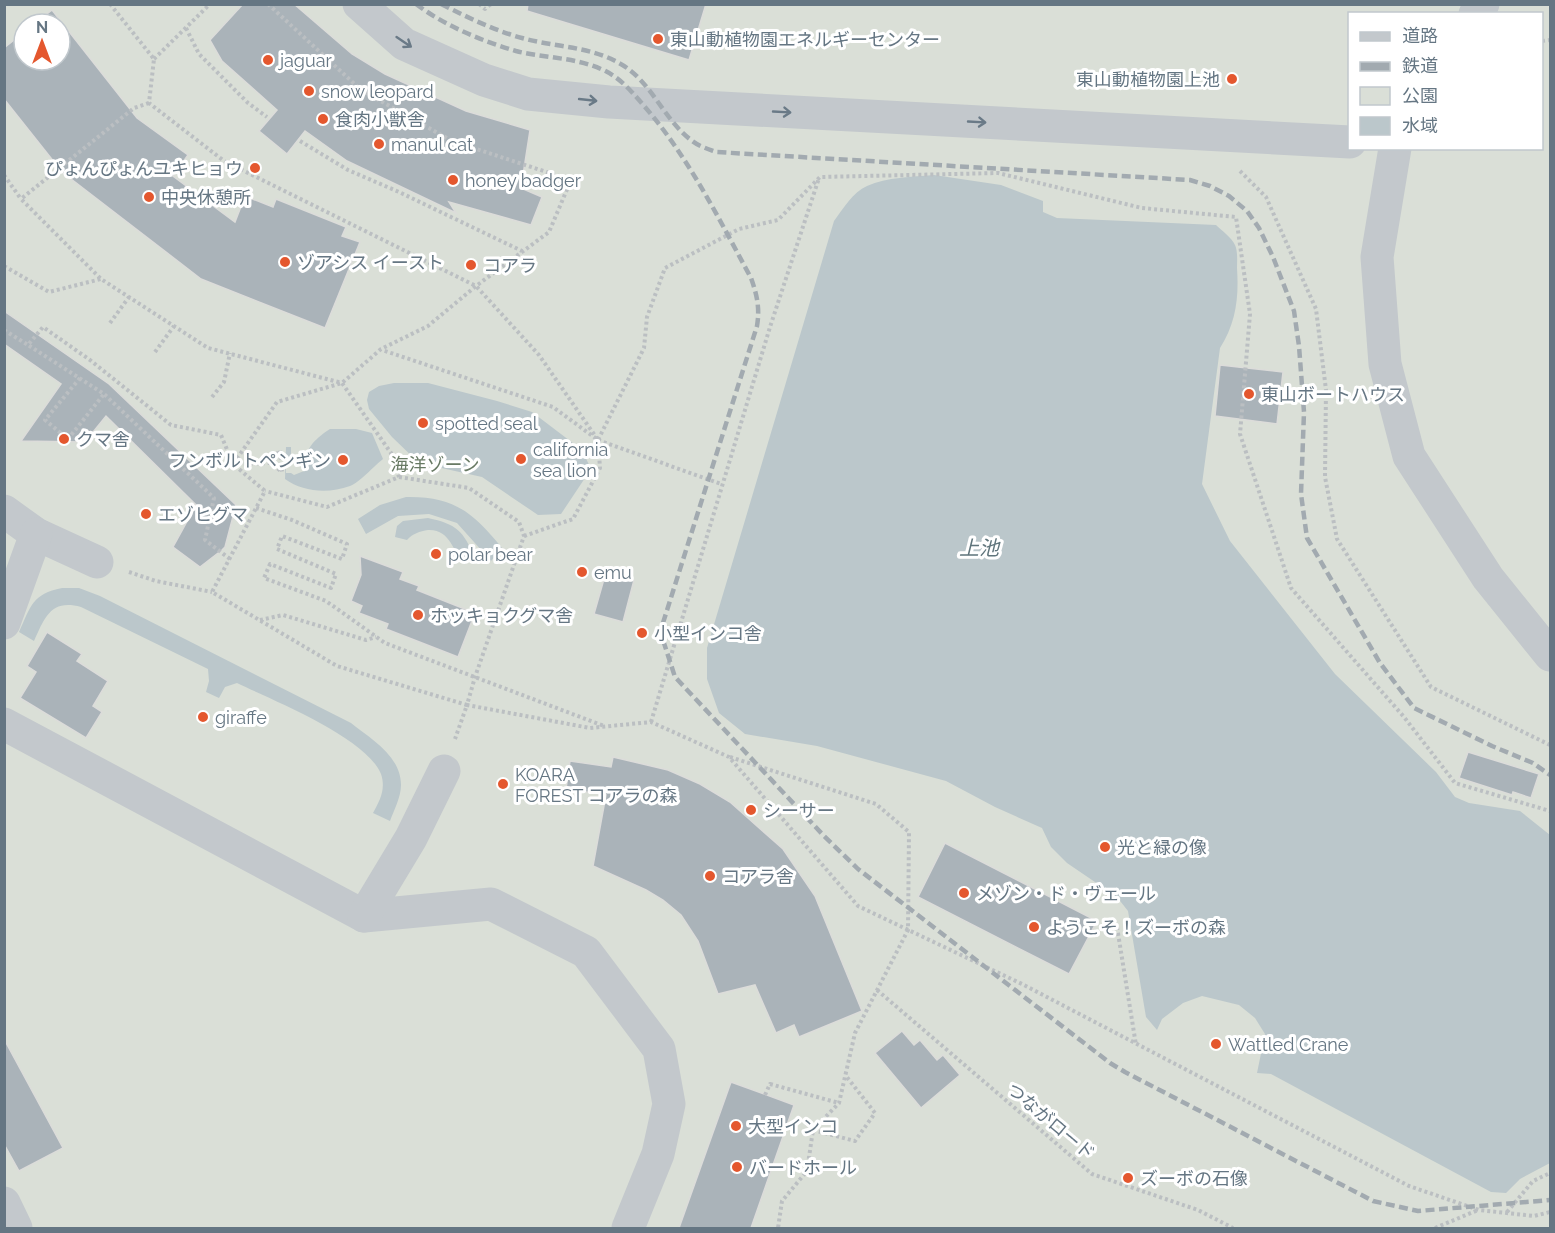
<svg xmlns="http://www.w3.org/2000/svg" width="1555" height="1233" viewBox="0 0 1555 1233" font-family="Raleway,'Noto Sans JP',sans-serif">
<rect width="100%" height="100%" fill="#fafaf8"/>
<path fill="#dadfd7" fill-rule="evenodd" d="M5,5H1550V1228H5ZM1350,14H1542V148H1350ZM24,24H60V60H24Z"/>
<g fill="#bbc7cb">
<path d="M934,175L1001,185L1043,201V212L1057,218L1216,225C1222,231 1231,237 1235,245C1238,252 1237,261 1237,268C1239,298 1236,323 1220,348L1202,484L1230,541L1335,674L1436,772L1455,797L1469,803L1520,811L1550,835V1163L1520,1179L1506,1193L1491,1192L1271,1074L1257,1073L1265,1034L1255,1018L1239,1005L1202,996L1183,1003L1162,1019L1157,1030L1146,1017L1128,911L1117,897L1067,863L1051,847L1042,828L995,807L946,781L817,746L745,734L719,713L707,679V648L834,221C843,209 853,192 867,186C887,177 912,177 934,175Z"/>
<path d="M394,383H428L497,401L532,412L582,450L591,469L561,514L538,515L482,477L419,463L392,437L369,409L367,400L369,392L379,386Z"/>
<path d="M330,429H356L372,433L383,459C374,466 359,483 350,486C328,494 303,492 285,479L286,447H291V461L286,462V473H291L294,475L304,471C304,450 313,440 330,429Z"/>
<path d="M406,497C453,496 473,512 502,548L491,561L457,523L429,514L398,516L366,534L358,519L380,505Z"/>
<path d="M428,518C456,524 464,531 474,557L465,564C452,552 451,529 428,530C420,531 412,534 407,540L395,537L397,526L403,521Z"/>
<path d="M62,588H79L100,596L351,723C371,739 401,756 401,785C401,797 394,810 390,821L373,813C380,800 386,789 381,774C366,737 272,700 237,683L225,687L219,698L206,692L209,681L208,669L81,607C51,599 45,617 34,641L19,632C31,606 32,594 62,588Z"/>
</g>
<g fill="#aab3b9" stroke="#dcdcda" stroke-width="1.5">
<path d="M243,4H294L352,54L385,74L466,111L530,130L521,188L542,197L531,225L449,202L456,213L347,161L305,131L287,154L259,131L277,110L222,61L210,40Z"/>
<path d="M528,4H706L689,60L527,11Z"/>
<path d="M52,10L137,118L188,155L173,176L235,222L245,196L273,207L276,199L346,227L342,236L360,242L325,328L201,279L62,172L4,99V48L24,32V60H60V24H34Z"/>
<path d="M4,311L109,384L236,505L225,547L222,550L200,567L173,547L196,505L106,416L85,442L21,441L61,384L4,344Z"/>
<path d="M1220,365L1283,372L1277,424L1215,416Z"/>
<path d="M360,556L403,572L400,579L419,586L417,590L475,613L458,657L386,629L388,624L359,613L362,606L351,601L361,575Z"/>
<path d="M606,572L634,580L623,622L594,614Z"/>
<path d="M47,632L82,654L77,661L108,681L93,706L102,712L86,738L20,698L36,672L27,666Z"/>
<path d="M1468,752L1539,774L1531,798L1513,792L1512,795L1459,778Z"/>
<path d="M613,757L668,770L700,784L730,802L783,849L815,896L862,1011L799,1037L794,1025L776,1033L755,985L718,994L698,941L681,915L663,900L646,890L593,866L606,795L566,789L570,761L611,767Z"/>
<path d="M945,843L1097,921L1069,974L918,897Z"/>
<path d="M902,1031L914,1045L920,1040L937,1060L943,1055L960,1075L921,1108L875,1053Z"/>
<path d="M4,1039L63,1148L19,1171L4,1144Z"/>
<path d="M731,1082L794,1105L751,1228H679Z"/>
</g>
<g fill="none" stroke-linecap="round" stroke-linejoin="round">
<g stroke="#bbbfc2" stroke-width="4" stroke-dasharray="3 3" stroke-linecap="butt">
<path d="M110,4L154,59L149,103L224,161L476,286L539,355L598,440L553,407L382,350"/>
<path d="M268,4L361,90L452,141L571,180L549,232L476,286L428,326L381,349L342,383L277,402L233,464L265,491L212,592L337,666L467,705L455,739"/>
<path d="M479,4L485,9L491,4"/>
<path d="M186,28L199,54L248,103L267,117"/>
<path d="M1542,41L1550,40"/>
<path d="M154,59L210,4"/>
<path d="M149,103L134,108L21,199L101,279L208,348L342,383L391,453L399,477L327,507L265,491"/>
<path d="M300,141L348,170L399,192L522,251"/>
<path d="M1240,171L1266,197L1316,309L1326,390L1325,477L1337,539L1431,687L1550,745"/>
<path d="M4,175L21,199"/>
<path d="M4,266L49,292L101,279"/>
<path d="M110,323L129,297"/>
<path d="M4,330L28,345"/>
<path d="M155,352L174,326"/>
<path d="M80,378L45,420L68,439L104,394"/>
<path d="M212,397L224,382L230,353"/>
<path d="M598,440L721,484"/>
<path d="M399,477L469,488L519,522L524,536L475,677L467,705L590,728L651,722L729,757L858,906L1022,984L1409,1186L1479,1210L1534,1216L1550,1212"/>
<path d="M256,508L292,520L347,544L342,559L282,536L277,549L336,574L331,588L270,564L264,578L326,601L385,643L604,726"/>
<path d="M524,536L573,519L600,468L598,440L644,348L647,317L665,268L739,229L778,220L820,177L998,173L1142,208L1236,217L1250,314L1240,434L1291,588L1404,717L1455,783L1550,811"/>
<path d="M230,559L205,540L214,498L104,394L28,345L43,327L90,360L171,425L221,435L233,464L271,463L282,472L280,450L271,463"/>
<path d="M129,572L156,581L212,592"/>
<path d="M260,620L283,615L366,640L376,637"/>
<path d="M651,722L770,327L819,178"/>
<path d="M730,757L876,804L909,832L908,930L855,1033L839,1103L813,1130L807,1171L782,1201L778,1228"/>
<path d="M1117,927L1136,1045"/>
<path d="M877,990L1092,1174L1198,1210L1233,1228"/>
<path d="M765,1095L770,1084L839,1103"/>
<path d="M813,1130L855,1141L875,1113L846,1076"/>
<path d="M1507,1212L1533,1181L1550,1173"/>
<path d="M1435,1228L1478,1210"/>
</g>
<g stroke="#c3c8cc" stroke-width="33">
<path d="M359,4L404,44L484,80L528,94L609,102L1350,142"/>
<path d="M1475,14L1483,4"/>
<path d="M1395,148L1377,257L1385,364L1409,456L1488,578L1550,655"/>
<path d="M4,511L36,534L97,562"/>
<path d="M4,623L36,534"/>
<path d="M4,724L364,916L491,904L586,952L659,1049L669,1104L658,1154L628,1228"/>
<path d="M364,916L411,838L444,771"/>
<path d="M4,1203L16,1228"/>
</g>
<g stroke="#a2aab0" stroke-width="4.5" stroke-dasharray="9 4.5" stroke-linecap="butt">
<path d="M416,4C445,26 482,41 516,51C543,58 574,57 601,69C620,77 632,92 645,107C689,158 719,219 751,278C757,295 760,308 757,326L662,626L663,640L675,677L824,836L858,869L1110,1063L1125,1072L1373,1201L1418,1211L1550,1200"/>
<path d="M441,4C467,17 493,30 522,38C554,47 589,46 619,63C651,80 663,119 691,140C698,146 708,149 716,152L1190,180L1210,186L1229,196L1247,211L1259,228L1273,257L1294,311L1299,346L1304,412L1301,494L1307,538L1380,663L1414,708L1492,746L1533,763L1550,775"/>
</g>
</g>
<defs><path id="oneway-shaft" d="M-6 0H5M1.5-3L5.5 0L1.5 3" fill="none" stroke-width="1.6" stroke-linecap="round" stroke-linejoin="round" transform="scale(1.5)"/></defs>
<g stroke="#6a7a87">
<use href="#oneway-shaft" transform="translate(404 42) rotate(34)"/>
<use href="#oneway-shaft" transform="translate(588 100) rotate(6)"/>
<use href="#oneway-shaft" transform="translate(782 112) rotate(3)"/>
<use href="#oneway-shaft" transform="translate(977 122) rotate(3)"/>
</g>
<g fill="#e4572e" stroke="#fff" stroke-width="2">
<circle cx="658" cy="39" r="6"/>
<circle cx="268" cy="60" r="6"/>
<circle cx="1232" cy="79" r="6"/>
<circle cx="309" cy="91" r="6"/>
<circle cx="323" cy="119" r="6"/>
<circle cx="379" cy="144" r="6"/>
<circle cx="255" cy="168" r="6"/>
<circle cx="453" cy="180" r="6"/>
<circle cx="149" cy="197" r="6"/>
<circle cx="285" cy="262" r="6"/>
<circle cx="471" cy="265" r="6"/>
<circle cx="1249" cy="394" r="6"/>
<circle cx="423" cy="423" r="6"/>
<circle cx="64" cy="439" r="6"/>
<circle cx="521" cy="459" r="6"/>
<circle cx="343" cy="460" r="6"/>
<circle cx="146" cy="514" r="6"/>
<circle cx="436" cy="554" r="6"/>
<circle cx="582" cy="572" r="6"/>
<circle cx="418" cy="615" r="6"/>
<circle cx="642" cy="633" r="6"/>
<circle cx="203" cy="717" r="6"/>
<circle cx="503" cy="784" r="6"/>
<circle cx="751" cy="810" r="6"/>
<circle cx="1105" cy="847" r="6"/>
<circle cx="710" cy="876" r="6"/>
<circle cx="964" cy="893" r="6"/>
<circle cx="1034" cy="927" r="6"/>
<circle cx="1216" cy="1044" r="6"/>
<circle cx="736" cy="1126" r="6"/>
<circle cx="737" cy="1167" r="6"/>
<circle cx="1128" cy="1178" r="6"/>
</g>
<g text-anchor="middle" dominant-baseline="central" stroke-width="6" stroke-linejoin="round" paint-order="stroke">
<g font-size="18" fill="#657683" stroke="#fff" text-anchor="start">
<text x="670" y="39">東山動植物園エネルギーセンター</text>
<text x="280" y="60">jaguar</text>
<text x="1220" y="79" text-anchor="end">東山動植物園上池</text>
<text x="321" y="91">snow leopard</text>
<text x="335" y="119">食肉小獣舎</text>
<text x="391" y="144">manul cat</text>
<text x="243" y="168" text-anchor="end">ぴょんぴょんユキヒョウ</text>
<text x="465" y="180">honey badger</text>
<text x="161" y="197">中央休憩所</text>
<text x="297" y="262">ゾアシス イースト</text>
<text x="483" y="265">コアラ</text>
<text x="1261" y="394">東山ボートハウス</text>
<text x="435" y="423">spotted seal</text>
<text x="76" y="439">クマ舎</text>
<text x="533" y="449">california<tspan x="533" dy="21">sea lion</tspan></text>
<text x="331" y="460" text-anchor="end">フンボルトペンギン</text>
<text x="158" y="514">エゾヒグマ</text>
<text x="448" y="554">polar bear</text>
<text x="594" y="572">emu</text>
<text x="430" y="615">ホッキョクグマ舎</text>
<text x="654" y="633">小型インコ舎</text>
<text x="215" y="717">giraffe</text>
<text x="515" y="774">KOARA<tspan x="515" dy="21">FOREST コアラの森</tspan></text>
<text x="763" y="810">シーサー</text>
<text x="1117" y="847">光と緑の像</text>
<text x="722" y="876">コアラ舎</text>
<text x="976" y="893">メゾン・ド・ヴェール</text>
<text x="1046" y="927">ようこそ！ズーボの森</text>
<text x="1228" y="1044">Wattled Crane</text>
<text x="748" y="1126">大型インコ</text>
<text x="749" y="1167">バードホール</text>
<text x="1140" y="1178">ズーボの石像</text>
</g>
<g font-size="18" fill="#687a64" stroke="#fff">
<text x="435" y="464">海洋ゾーン</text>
</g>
<g font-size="18" fill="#657683" stroke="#fff">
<text transform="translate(1051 1121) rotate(40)">つながロード</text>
</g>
<g font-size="20" font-style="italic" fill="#60757c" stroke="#fff">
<text x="979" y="548">上池</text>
</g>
</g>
<rect width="1555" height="1233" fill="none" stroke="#657683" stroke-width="12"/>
<rect x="1348" y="12" width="195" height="138" fill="#ffffff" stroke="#c1c8cd" stroke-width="1.5"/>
<rect x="1360" y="32" width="30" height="9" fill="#c3c8cc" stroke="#c1c8cd" stroke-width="1.5"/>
<text x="1402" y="42" font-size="18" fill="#657683">道路</text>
<rect x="1360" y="62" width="30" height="9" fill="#a2aab0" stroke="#c1c8cd" stroke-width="1.5"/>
<text x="1402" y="72" font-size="18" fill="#657683">鉄道</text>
<rect x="1360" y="87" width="30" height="18" fill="#dadfd7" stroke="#c1c8cd" stroke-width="1.5"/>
<text x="1402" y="102" font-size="18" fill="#657683">公園</text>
<rect x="1360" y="117" width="30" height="18" fill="#bbc7cb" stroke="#c1c8cd" stroke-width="1.5"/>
<text x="1402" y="132" font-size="18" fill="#657683">水域</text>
<g transform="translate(42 42)"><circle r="28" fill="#ffffff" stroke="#c1c8cd" stroke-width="1.5"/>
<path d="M0-4.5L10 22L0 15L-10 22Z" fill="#e4572e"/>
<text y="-9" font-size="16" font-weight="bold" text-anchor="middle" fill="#657683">N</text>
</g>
</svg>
